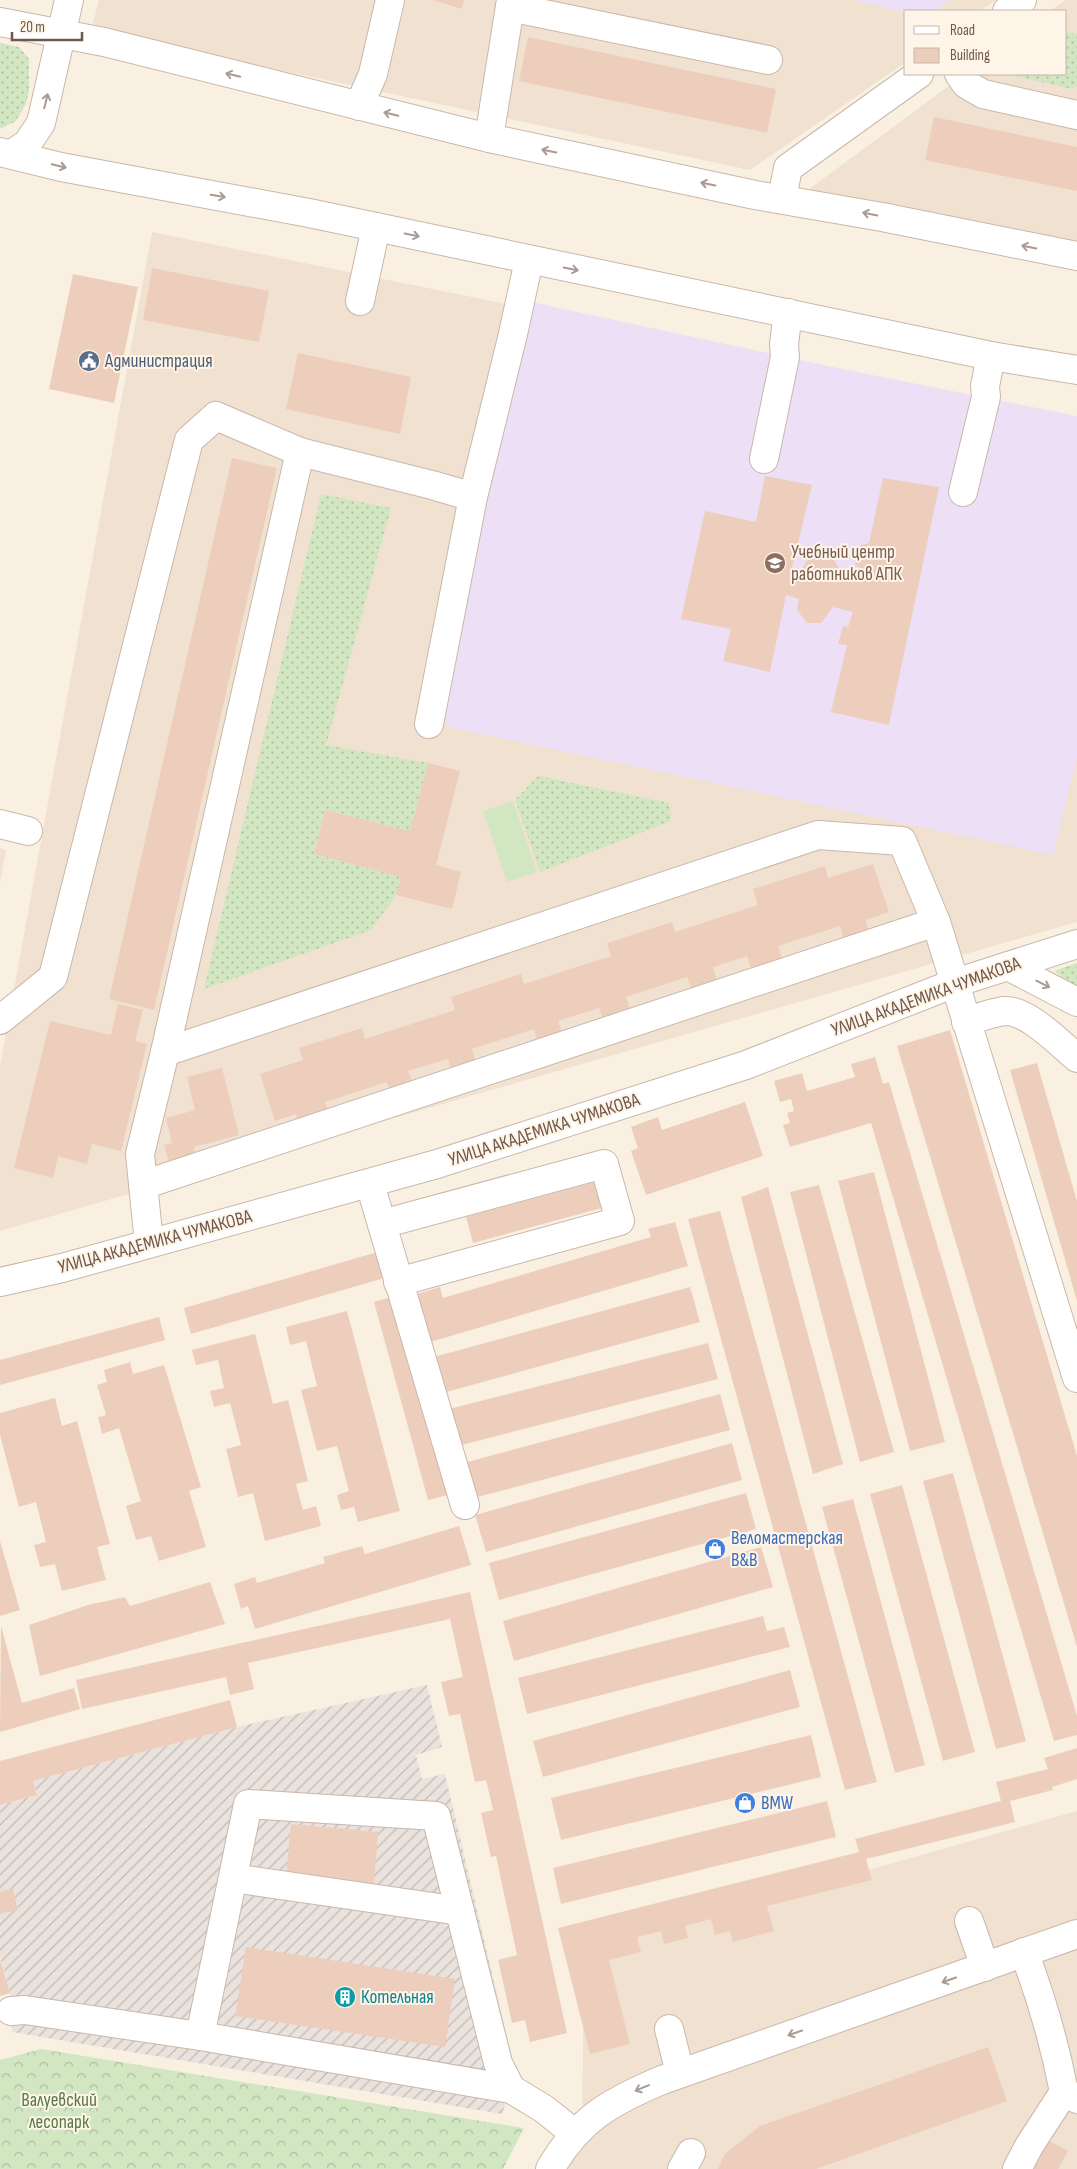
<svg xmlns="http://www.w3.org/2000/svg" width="1077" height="2169" viewBox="0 0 1077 2169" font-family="'Sofia Sans Condensed',sans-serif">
<defs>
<pattern id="industrial-furrows" width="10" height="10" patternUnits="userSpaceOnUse" patternTransform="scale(1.25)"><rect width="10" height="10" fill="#e9e2dd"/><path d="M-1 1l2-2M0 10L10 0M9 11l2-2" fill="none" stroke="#c1bab5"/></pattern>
<pattern id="grass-dots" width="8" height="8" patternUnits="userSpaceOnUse" patternTransform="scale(1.25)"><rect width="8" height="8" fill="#d2e6c2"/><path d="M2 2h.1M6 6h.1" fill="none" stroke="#afbda0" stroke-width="1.8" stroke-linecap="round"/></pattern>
<pattern id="forest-crowns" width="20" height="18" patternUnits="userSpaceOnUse" patternTransform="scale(1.25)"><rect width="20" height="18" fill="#d2e6c2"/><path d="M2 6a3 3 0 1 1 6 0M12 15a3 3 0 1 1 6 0" fill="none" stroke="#afbda0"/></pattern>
</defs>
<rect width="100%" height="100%" fill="#faf0e2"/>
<g fill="#f1e1d1">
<path d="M99,0H996L980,11H906V62L750,170L109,34L93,23Z"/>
<path d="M1065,0H1077V245L805,192L965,74H1066V11H1050Z"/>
<path d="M152,232L1077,420V922L0,1231V1066Z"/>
<path d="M0,848L6,850L0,882Z"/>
<path d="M1077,1811V2169H568L582,2138L584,1950Z"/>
</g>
<path fill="url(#industrial-furrows)" d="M427,1685L442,1747L416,1755L422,1779L445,1774L511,2054V2089L502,2114L12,2032L10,1993L0,1956V1914L18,1909L13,1889L0,1892V1805L37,1795L33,1781L237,1727Z"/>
<g fill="#eddff6">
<path d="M854,0H950L935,11L906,13Z"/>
<path d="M531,302L823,365L1077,416V757L1053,855L449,727L440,710Z"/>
</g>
<g fill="url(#grass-dots)">
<path d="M1066,32L1077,34V86L1072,89L1015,76L1014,74H1066Z"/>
<path d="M0,43L19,47L29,59V91L26,104L16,121L0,129Z"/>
<path d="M321,494L391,508L326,745L428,763L410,831L325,810L314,854L401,877L396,895L371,930L204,989Z"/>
<path d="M538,776L669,803L671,821L540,872L515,800Z"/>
<path d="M1077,963V987L1054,971Z"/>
</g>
<path fill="url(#forest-crowns)" d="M41,2049L524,2128L503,2169H0V2060Z"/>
<path fill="#d2e6c2" d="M513,801L537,872L507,882L483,811Z"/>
<g fill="#edcebc">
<path d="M433,0H464L462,9Z"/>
<path d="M528,37L776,89L767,133L519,81Z"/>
<path d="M934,117L1077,147V191L925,160Z"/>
<path d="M152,268L269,291L259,342L143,320Z"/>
<path d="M73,274L138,287L114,403L49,389Z"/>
<path d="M298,353L411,377L400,434L286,409Z"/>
<path d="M232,458L277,468L154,1010L109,999Z"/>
<path d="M765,476L812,485L792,568L802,569L809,558L823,553L833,558L840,570L839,578L859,582L863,569L855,566L861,545L869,543L883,478L939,487L889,725L831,712L847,645L838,644L843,626L848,627L853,612L833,607L821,623H807L797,610L799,599L786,595L770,672L723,661L731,629L681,619L705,511L756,522Z"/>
<path d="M428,763L460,771L436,865L461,872L452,909L396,895L401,877L314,854L325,810L410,831Z"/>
<path d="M873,864L889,912L866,920L868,929L843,937L840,926L778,946L782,958L751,968L747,956L713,967L717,980L691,988L687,977L626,997L630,1008L602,1017L599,1008L558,1021L562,1033L537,1041L534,1029L472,1049L476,1063L451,1071L448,1059L408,1071L413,1084L390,1092L387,1082L325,1102L329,1115L299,1125L296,1114L275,1121L260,1074L303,1060L299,1048L362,1028L365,1039L455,1010L451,997L521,974L524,984L611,956L607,943L672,922L675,932L758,905L753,889L825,866L828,878Z"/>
<path d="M118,1004L143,1010L135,1041L147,1044L121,1151L92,1144L87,1164L58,1156L53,1178L14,1168L50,1021L111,1035Z"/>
<path d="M950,1030L1077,1456V1647L897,1046Z"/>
<path d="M875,1057L883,1084L889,1082L1077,1716V1735L1054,1741L871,1123L790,1147L783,1125L790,1123L787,1113L794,1111L791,1099L780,1102L774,1081L802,1073L807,1091L855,1077L851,1064Z"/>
<path d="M1037,1063L1077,1201V1301L1010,1070Z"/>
<path d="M222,1068L239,1135L194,1147L197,1159L170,1166L164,1145L172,1143L166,1118L195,1110L187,1077Z"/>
<path d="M745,1102L763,1156L646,1195L631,1151L638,1148L631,1127L658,1117L662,1130Z"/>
<path d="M874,1172L945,1442L910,1451L838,1181Z"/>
<path d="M595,1182L602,1208L473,1243L466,1217Z"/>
<path d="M819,1185L894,1452L860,1462L790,1192Z"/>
<path d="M768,1187L843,1464L813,1474L741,1197Z"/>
<path d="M720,1211L877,1782L845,1790L688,1219Z"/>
<path d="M675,1222L688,1266L427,1343L413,1295L440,1287L443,1298L651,1237L648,1229Z"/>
<path d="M381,1251L388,1277L191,1334L184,1308Z"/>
<path d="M690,1287L700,1322L439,1394L430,1358Z"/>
<path d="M398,1295L452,1494L428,1500L374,1302Z"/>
<path d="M347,1311L400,1511L358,1522L354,1507L341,1510L337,1495L349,1491L337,1446L317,1451L301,1390L317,1386L306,1341L290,1345L286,1327Z"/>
<path d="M159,1317L165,1340L0,1385V1360Z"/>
<path d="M255,1334L273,1404L288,1400L308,1481L296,1484L303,1510L316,1506L321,1526L265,1541L253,1493L238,1497L226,1449L241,1445L230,1403L214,1407L210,1391L224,1388L218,1360L196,1365L192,1350Z"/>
<path d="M708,1343L718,1379L454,1447L445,1410Z"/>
<path d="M130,1362L133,1374L164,1365L201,1487L189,1491L206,1547L159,1561L151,1536L136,1540L126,1506L141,1501L119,1428L102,1434L98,1417L106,1415L97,1385L107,1382L104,1370Z"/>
<path d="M720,1394L730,1430L470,1499L460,1464Z"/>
<path d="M55,1398L62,1426L77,1421L110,1544L97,1547L106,1580L62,1591L55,1564L40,1567L34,1545L46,1542L36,1502L19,1507L0,1435V1413Z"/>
<path d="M732,1443L742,1480L486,1552L475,1515Z"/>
<path d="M953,1473L1026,1741L996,1749L923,1481Z"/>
<path d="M902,1485L975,1752L943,1761L870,1494Z"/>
<path d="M746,1493L756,1529L499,1600L489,1563Z"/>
<path d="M853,1499L925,1765L895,1773L822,1507Z"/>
<path d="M459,1526L471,1565L255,1629L248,1606L241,1609L234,1584L255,1577L257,1583L325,1563L323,1557L362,1546L365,1554Z"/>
<path d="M0,1541L20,1610L0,1616Z"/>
<path d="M761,1547L773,1587L514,1661L503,1621Z"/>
<path d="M210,1582L225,1624L40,1676L29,1625L88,1605L125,1597L130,1606Z"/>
<path d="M470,1592L567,2033L530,2042L525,2020L512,2023L498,1960L517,1955L496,1856L491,1857L481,1813L493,1810L486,1780L475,1782L460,1714L449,1716L441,1682L463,1677L450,1619L248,1663L254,1689L230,1695L226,1677L82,1709L76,1680Z"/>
<path d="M763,1616L767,1631L784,1627L790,1647L527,1714L518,1678Z"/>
<path d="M1,1626L22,1703L74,1688L80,1709L0,1732Z"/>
<path d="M790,1670L800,1707L543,1777L533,1741Z"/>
<path d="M230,1700L237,1727L33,1781L37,1795L0,1805V1761Z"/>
<path d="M811,1735L821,1777L561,1840L551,1798Z"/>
<path d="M1077,1748V1779L1052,1787L1053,1790L1010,1801L1015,1822L866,1859L872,1880L767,1906L774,1931L733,1942L730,1931L715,1935L711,1919L685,1926L688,1938L664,1944L661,1931L637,1937L641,1952L609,1960L630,2044L590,2054L558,1928L859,1852L855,1839L1001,1801L996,1782L1048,1769L1044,1758Z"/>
<path d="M827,1801L836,1837L561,1904L553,1868Z"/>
<path d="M291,1824L378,1832L374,1885L286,1877Z"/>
<path d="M13,1888L18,1910L0,1914V1892Z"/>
<path d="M246,1947L455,1979L445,2047L235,2016Z"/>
<path d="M0,1959L10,1993L0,1996Z"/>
<path d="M988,2047L1007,2101L816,2169H718L725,2154L760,2126Z"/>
<path d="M1046,2139L1068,2151L1058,2169H1029Z"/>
</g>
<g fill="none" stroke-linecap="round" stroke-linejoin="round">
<g stroke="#cab7aa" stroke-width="30">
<g id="minor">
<path d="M510,7L768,60"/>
<path d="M1007,11L1022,0"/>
<path d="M0,22L104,42L489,138L755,195L882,217L1077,256"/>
<path d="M959,74L966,84L983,94L1077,115"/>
<path d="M359,106L373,74L390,0"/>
<path d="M489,138L511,0"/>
<path d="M0,152L61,167L309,213L991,356L1077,370"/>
<path d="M12,154L27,144L41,123L69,0"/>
<path d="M782,198L788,168L919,74"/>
<path d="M360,301L376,227"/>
<path d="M764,459L785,357L784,344L788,313"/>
<path d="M963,492L986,397L985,386L991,356"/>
<path d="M429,724L473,497"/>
<path d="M0,824L28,831"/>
<path d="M1008,966L1077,1002"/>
<path d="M0,1020L53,977L189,440L216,416L300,452L432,485L473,497L513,334L529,260"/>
<path d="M966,1022C978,1018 993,1012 1005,1011C1028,1010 1060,1044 1077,1058"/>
<path d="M165,1052L818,835L902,841L936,922L1077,1378"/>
<path d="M370,1184L465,1505"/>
<path d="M143,1185L936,922"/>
<path d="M382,1224L604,1164L620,1221L398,1282"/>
<path d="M149,1243L140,1154L165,1052L300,452"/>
<path d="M0,1282L62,1268L437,1164L746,1065L955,983L1077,944"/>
<path d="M233,1878L460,1911"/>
<path d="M969,1921L985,1967"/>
<path d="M1024,1952C1041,1997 1055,2045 1064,2092L1077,2099"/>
<path d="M11,2011L25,2010L200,2036L511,2089L544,2109L574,2133"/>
<path d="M669,2029L680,2073"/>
<path d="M200,2036L248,1804L436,1816L498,2063L511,2089"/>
<path d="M550,2169C579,2119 610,2102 662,2080L1077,1934"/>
<path d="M682,2169L691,2153"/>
<path d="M1017,2169L1029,2146L1064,2092"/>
</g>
</g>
<use href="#minor" stroke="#fff" stroke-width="28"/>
</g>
<defs><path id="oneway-shaft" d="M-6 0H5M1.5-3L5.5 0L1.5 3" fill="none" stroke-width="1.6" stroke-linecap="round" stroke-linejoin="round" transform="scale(1.25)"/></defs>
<g stroke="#a99a93">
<use href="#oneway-shaft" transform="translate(233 75) rotate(-166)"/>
<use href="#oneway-shaft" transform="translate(46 101) rotate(-76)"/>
<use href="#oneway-shaft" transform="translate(391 114) rotate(-166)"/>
<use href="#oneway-shaft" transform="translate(549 151) rotate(-168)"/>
<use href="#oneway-shaft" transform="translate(59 166) rotate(13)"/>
<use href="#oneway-shaft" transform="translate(708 184) rotate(-168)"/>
<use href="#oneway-shaft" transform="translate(218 196) rotate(10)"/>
<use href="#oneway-shaft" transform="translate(870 214) rotate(-169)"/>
<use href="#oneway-shaft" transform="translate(412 235) rotate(12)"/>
<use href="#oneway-shaft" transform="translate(1029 247) rotate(-169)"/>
<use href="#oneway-shaft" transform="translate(571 269) rotate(11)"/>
<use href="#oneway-shaft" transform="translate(1043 984) rotate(27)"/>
<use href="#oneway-shaft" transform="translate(949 1980) rotate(161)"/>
<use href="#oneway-shaft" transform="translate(795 2033) rotate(161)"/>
<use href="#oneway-shaft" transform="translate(642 2088) rotate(157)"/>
</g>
<defs>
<g id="civic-disc" transform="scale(1.125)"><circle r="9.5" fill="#5c6f8a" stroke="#fef4e8"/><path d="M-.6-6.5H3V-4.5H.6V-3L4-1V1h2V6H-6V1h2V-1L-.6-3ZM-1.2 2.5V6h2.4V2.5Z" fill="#fff"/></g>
<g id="school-disc" transform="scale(1.125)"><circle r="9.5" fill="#8d6e63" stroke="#fef4e8"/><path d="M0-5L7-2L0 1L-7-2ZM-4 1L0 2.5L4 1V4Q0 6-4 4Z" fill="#fff"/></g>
<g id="shop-disc" transform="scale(1.125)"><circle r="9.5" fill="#3f7fe0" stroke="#fef4e8"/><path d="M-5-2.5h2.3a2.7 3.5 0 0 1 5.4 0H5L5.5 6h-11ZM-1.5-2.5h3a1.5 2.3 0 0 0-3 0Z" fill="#fff"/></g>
<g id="building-disc" transform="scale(1.125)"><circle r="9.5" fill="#0f9aa8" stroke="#fef4e8"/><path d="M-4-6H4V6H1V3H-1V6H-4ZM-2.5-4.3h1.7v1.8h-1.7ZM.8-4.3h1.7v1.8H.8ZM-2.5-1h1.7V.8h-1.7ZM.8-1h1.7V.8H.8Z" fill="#fff"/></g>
</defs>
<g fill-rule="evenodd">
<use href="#civic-disc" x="89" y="361"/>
<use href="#school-disc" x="775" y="563"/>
<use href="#shop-disc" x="715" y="1549"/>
<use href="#shop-disc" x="745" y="1803"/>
<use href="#building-disc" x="345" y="1997"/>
</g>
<g text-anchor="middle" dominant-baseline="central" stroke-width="4" stroke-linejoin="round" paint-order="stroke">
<g font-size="19" fill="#4e5e75" stroke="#fef4e8" text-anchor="start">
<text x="105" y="361">Администрация</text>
</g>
<g font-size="19" fill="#785e54" stroke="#fef4e8" text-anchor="start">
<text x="791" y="552">Учебный центр<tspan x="791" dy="22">работников АПК</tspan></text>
</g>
<g font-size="19" fill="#70574b" stroke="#fef4e8">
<text transform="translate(926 997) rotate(-20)">УЛИЦА АКАДЕМИКА ЧУМАКОВА</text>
<text transform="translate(544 1130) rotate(-18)">УЛИЦА АКАДЕМИКА ЧУМАКОВА</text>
<text transform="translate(155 1242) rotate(-15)">УЛИЦА АКАДЕМИКА ЧУМАКОВА</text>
</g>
<g font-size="19" fill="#366cbe" stroke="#fef4e8" text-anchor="start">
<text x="731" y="1538">Веломастерская<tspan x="731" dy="22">B&amp;B</tspan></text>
<text x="761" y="1803">BMW</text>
</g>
<g font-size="19" fill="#0d838f" stroke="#fef4e8" text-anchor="start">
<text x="361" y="1997">Котельная</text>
</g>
<g font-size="19" fill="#577a46" stroke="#fef4e8">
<text x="59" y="2100">Валуевский<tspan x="59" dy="22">лесопарк</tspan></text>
</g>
</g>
<rect x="904" y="10" width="162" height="65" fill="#fef4e8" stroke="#c5b5a9"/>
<rect x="914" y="26" width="25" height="8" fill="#ffffff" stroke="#c5b5a9"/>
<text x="950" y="35" font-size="15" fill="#70574b">Road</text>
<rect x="914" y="48" width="25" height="15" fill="#edcebc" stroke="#c5b5a9"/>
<text x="950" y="60" font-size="15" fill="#70574b">Building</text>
<path d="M12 32v8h70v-8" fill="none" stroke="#70574b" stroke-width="2.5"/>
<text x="20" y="32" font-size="15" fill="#70574b" stroke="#fef4e8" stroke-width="4" paint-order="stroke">20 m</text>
</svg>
